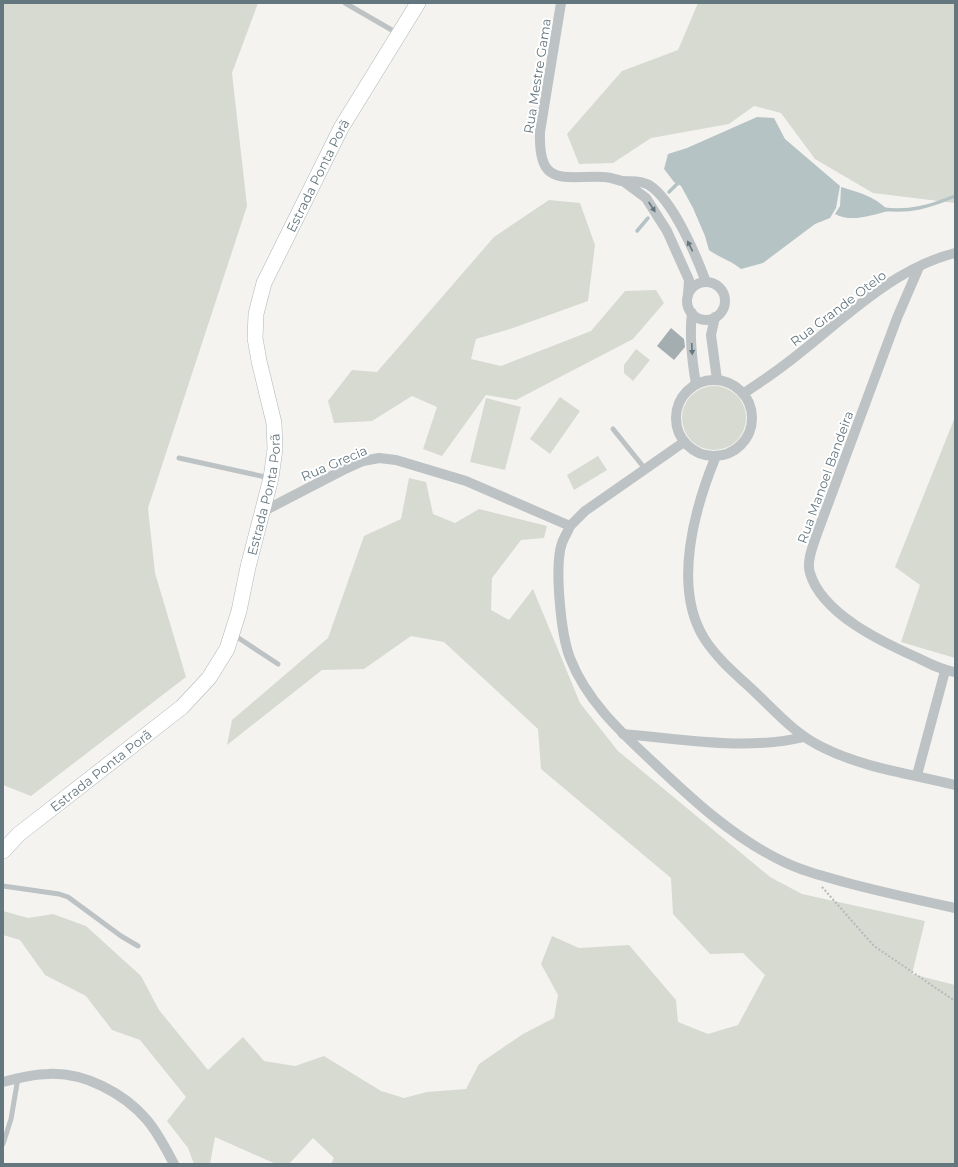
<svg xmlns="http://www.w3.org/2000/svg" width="958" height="1167" viewBox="0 0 958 1167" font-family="Montserrat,sans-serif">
<rect width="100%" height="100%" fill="#f4f3f0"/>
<g fill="#d6dad1">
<path d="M3,3H258L232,73L247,206L148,508L155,573L186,677L31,796L3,785Z"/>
<path d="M698,3H955V203L873,193L815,159L781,113L754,106L729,124L651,138L613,163L579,164L567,134L622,71L678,50Z"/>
<path d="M549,200L580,203L595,245L588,301L513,328L476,339L471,359L501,366L591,331L625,291L656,290L664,303L633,339L516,400L486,395L442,456L423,449L437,407L412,396L372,421L334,423L328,401L352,370L377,372L494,237Z"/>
<path d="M636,349L650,360L633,381L624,373V365Z"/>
<circle cx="714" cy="418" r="32"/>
<path d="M560,397L580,411L550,454L530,439Z"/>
<path d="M486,398L521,407L505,470L470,462Z"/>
<path d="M955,417V658L901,642L920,585L895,567Z"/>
<path d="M598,456L607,470L574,490L567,475Z"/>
<path d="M409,478L426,482L433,514L455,523L479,509L547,526L544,538L521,540L492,578L491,610L509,620L533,589L580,703L618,751L770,877L802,894L925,921L912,974L955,985V1164H331L334,1158L313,1138L289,1164H276L215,1137L210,1164H194L188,1148L167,1121L186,1097L140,1040L112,1030L86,996L45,975L20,940L3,935V911L28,918L53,914L86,926L141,976L159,1010L208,1070L243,1037L264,1061L295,1066L324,1056L381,1091L404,1098L427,1092L466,1089L479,1064L523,1034L554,1018L558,995L541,964L552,936L579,948L629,945L676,1000L678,1022L708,1034L738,1025L765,975L743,953L710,954L673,914L671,878L541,769L538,729L444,642L411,636L364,669L322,670L227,745L232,720L328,638L364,536L401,519Z"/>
</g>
<g fill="#b5c3c5">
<path d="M757,117L774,118L785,139L840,186L836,208L830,218L815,224L763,263L741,269C730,260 720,258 709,250L705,236L693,208L681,186L674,182L664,169L668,154L687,148Z"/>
<path d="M841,187C861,193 874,196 889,211C871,215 852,223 835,214L840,206Z"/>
</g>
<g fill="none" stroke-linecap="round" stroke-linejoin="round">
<g stroke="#b5c3c5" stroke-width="3.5">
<path d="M669,192L677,184"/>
<path d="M883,209C909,213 931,206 955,196"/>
<path d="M637,231L648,218"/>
</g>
</g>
<path fill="#a4aeb1" d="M671,328L684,339L685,347L674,360L657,346Z"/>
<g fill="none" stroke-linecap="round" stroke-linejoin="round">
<g stroke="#afb6b8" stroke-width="16">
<g id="secondary">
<path id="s1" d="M3,851L19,834L182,707L209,678L227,649L239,611L248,567L271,478L275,449L274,423L259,361L255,338L256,314L264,283L341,128L418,3"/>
</g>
</g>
<path stroke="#b7babc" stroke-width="2" stroke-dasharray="2 2" stroke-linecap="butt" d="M822,887L874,946L955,1001"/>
<g stroke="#bdc2c4" stroke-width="5">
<path d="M345,3L397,33"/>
<path d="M613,429L646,470"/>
<path d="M179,458L270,478"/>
<path d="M234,635L278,664"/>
<path d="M3,886L59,894L68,897L121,936L138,946"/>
<path d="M3,1144L11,1119L18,1078"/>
</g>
<g stroke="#bdc2c4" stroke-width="10">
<path d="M561,3L540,132C538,189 564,175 604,177C610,177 616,180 622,181C632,182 639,180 649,185C673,200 696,255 706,282"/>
<path d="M623,181L646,198L667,231L689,280L688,295"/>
<path d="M919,267L897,318L818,531C814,543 806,561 810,573C822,614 882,642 918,658C930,664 942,670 955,672"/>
<circle cx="706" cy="301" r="19"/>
<path d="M692,313C689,337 692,361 696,384"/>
<path d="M715,317L711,335L717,380"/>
<circle cx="714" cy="418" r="38"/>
<path d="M743,394C756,385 770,376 783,366C837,326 888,270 955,253"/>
<path d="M716,456C695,507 672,586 704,638C717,659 738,676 756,693C777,713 797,736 824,748C864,768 912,774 955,785"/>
<path d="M262,512L343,470L363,461L379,458L396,460L466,481L570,526L585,511L684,442"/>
<path d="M570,526C568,532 564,537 562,543C554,566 561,635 570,658C587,702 623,734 656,765C693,800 732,836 778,859C799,870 822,876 844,882C881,892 918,900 955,908"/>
<path d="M623,734C683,739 745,751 804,737"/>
<path d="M917,775L945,671"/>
<path d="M3,1082C18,1078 33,1074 48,1074C84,1072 124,1093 147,1120C158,1133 166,1149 174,1164"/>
</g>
<use href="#secondary" stroke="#fff" stroke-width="15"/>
</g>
<defs><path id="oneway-solid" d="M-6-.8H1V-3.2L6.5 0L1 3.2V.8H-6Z"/></defs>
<g fill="#64777f">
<use href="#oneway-solid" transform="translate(652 207) rotate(56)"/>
<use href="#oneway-solid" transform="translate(690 246) rotate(-116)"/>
<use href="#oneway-solid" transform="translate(692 349) rotate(87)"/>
</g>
<g text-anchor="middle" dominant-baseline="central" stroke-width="4" stroke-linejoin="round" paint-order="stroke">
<g font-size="13" fill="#64777f" stroke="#fff">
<text transform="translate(537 76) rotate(-81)">Rua Mestre Gama</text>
<text stroke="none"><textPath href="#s1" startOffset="799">Estrada Ponta Porã</textPath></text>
<text transform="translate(838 308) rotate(-37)">Rua Grande Otelo</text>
<text transform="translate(334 463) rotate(-23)">Rua Grecia</text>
<text transform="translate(825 477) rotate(-70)">Rua Manoel Bandeira</text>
<text stroke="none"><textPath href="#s1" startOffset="463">Estrada Ponta Porã</textPath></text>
<text stroke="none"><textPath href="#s1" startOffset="127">Estrada Ponta Porã</textPath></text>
</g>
</g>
<rect width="958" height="1167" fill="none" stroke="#64777f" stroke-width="8"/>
</svg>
